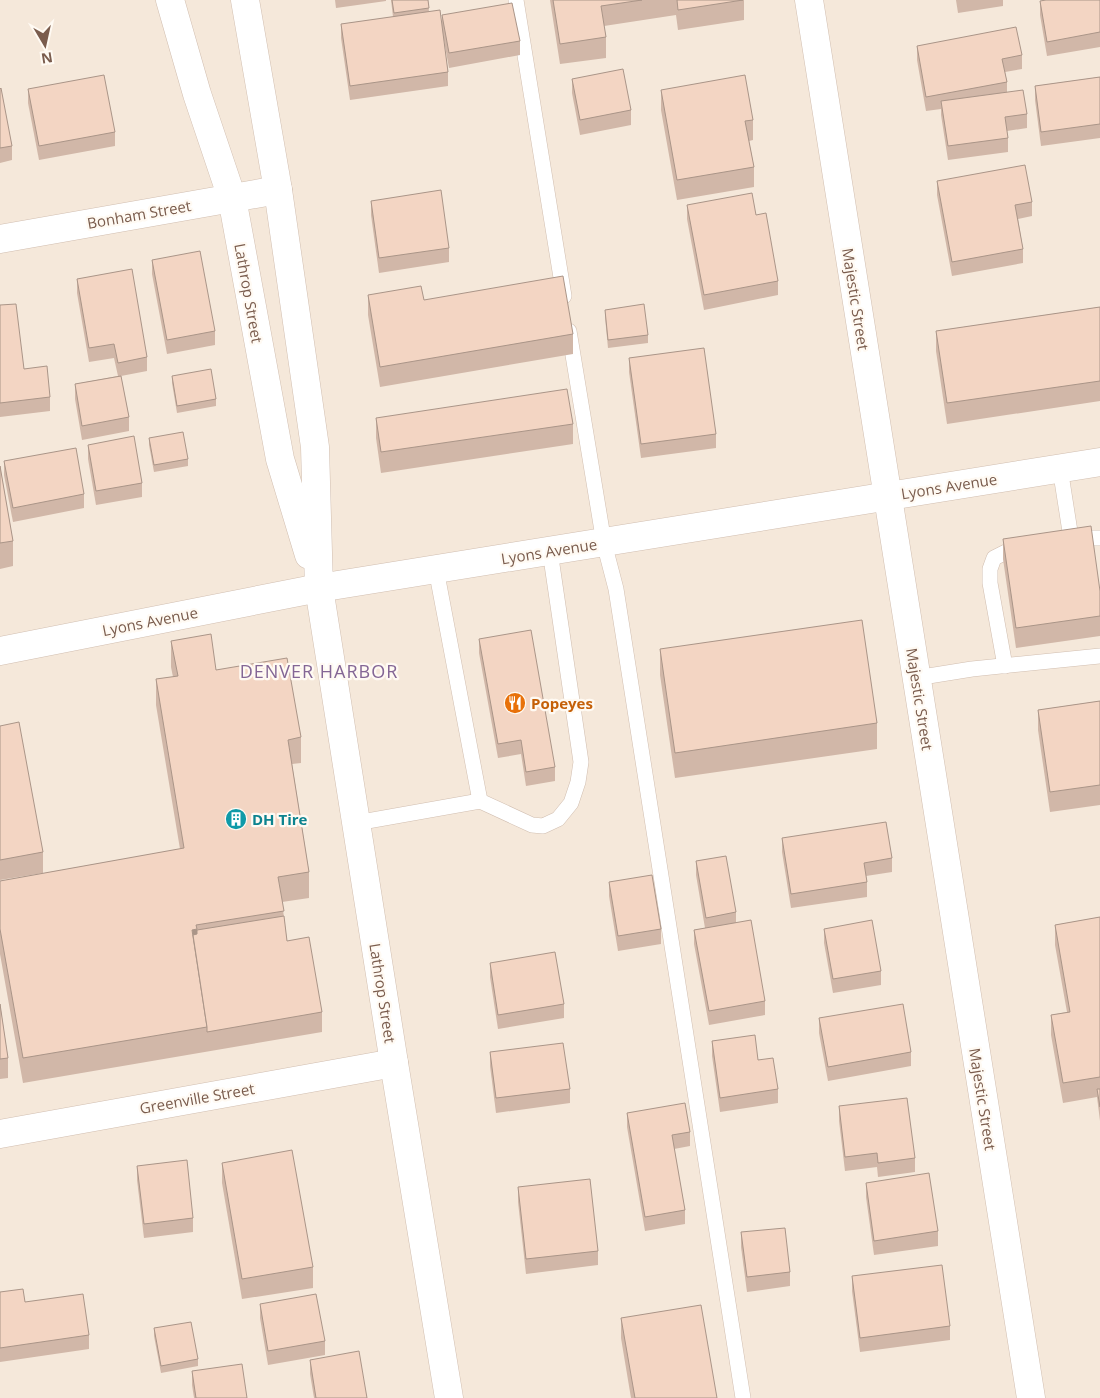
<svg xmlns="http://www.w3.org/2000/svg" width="1100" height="1398" viewBox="0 0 1100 1398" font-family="'Open Sans',sans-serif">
<rect width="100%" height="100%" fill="#fdf6ec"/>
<rect fill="#f5e8da" x="0" y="0" width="1100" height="1398"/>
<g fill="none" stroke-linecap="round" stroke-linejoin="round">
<g stroke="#d1beb0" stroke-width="16">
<g id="service">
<path d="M516,0L564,296"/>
<path d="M569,331L604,543L616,589L743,1398"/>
<path d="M1060,468L1071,538H1100"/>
<path d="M436,569L480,801"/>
<path d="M1005,666L990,583V569L994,558L1006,552L1023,548"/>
<path d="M916,678L972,669L1100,656"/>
<path d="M356,823L480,801L532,825L543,826L558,819L571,803L578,782L581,762L550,551"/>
</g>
</g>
<g stroke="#d1beb0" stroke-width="29">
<g id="minor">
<path d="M809,0L1031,1398"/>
<path d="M0,239L278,190"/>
<path d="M0,1134L394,1063"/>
</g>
</g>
<g stroke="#d1beb0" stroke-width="29">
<g id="tertiary">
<path d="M170,0L197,94L232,198L280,459L309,555"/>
<path d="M245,0L278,190L315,447L319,588L394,1063L449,1398"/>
<path d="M0,651L319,588L1100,462"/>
</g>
</g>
<use href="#service" stroke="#fff" stroke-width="15"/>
<use href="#minor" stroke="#fff" stroke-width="28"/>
<use href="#tertiary" stroke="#fff" stroke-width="28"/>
</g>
<g fill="#d1b7a8">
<path d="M335,0H386V1L336,8Z"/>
<path d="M391,0H428L429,12L442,28V15L520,41V55L449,68L443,35L448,72V86L350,100L341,38V24L393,17Z"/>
<path d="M550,0H744V20L678,30L676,15L604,26L606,37V58L560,64Z"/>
<path d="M956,0H1003V6L958,13Z"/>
<path d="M1100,0V47L1047,56L1040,15V1Z"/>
<path d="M917,46L1022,55V69L1005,72L1007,82V92L1027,114V128L1007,131L1008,138V152L948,160L941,115V109L926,111L917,60Z"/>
<path d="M1100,77V138L1041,146L1035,100V86Z"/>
<path d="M572,79L631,110V125L580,135L572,93Z"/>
<path d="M0,89L12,146V160L0,163Z"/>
<path d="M28,89L115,132V146L39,160L28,103Z"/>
<path d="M661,90L753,120V140L749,141L754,167V187L677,200L661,110Z"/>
<path d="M937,181L1032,202V216L1018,219L1023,249V263L952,276L937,195Z"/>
<path d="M371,201L449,248V262L379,273L371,215Z"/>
<path d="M687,205L756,215L778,281V295L704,310L687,219Z"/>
<path d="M152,260L215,331V345L167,354L152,274Z"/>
<path d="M77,279L147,357V371L121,376L129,417V431L82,440L75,399V384L118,376L114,358L89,362L77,293Z"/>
<path d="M368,295L424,300L573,334V354L380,387L368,315Z"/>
<path d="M0,305L24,369L50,397V411L0,417Z"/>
<path d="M1100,307V401L947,424L936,351V331Z"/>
<path d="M605,310L648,335V343L608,348L605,317Z"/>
<path d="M629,358L716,434V448L641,458L629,372Z"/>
<path d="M172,376L216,399V406L177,413L172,383Z"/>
<path d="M376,418L573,424V444L381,473L376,438Z"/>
<path d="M149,438L188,459V466L154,472L149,445Z"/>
<path d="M88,445L142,483V497L96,505L88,459Z"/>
<path d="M4,461L84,494V508L13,522L4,475Z"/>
<path d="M0,466L13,541V566L0,569Z"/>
<path d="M1003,539L1100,591V636L1016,648L1003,559Z"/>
<path d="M479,639L555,767V781L526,786L521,754L498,758L479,653Z"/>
<path d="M171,641L216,670L301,737V763L292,764L309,872V898L282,902L287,941L322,1012V1032L23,1083L0,954V881L180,849L156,705V679L173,677L171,667Z"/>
<path d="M660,649L877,723V749L675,778L660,675Z"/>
<path d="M1100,701V805L1050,812L1038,730V710Z"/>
<path d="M0,726L43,852V873L0,880Z"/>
<path d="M782,838L892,858V872L866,876L867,882V897L791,908L782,852Z"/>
<path d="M696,861L736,912V923L765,1001V1015L709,1025L694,944V930L705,928L696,875Z"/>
<path d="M609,882L661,929V944L618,951L609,896Z"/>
<path d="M1100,917V1121L1097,1097L1063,1103L1051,1035V1015L1067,1012L1055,945V925Z"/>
<path d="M824,929L881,971V985L833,993L824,943Z"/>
<path d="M490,963L564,1004V1018L498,1029L490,977Z"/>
<path d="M0,1004L8,1058V1078L0,1079Z"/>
<path d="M819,1018L911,1052V1066L828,1081L819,1033Z"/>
<path d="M712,1041L758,1060L778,1089V1103L720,1112L712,1056Z"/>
<path d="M490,1052L570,1089V1103L496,1113L490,1066Z"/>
<path d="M839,1106L915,1158V1172L878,1177L877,1167L845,1171L839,1121Z"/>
<path d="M627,1113L690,1132V1146L674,1149L685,1210V1224L645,1231L627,1127Z"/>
<path d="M222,1163L313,1267V1288L242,1299L222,1183Z"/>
<path d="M137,1166L193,1218V1232L144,1238L137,1180Z"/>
<path d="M866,1183L938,1231V1246L874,1255L866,1197Z"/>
<path d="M518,1187L598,1251V1265L526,1274L518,1202Z"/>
<path d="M741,1232L790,1272V1286L747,1292L741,1247Z"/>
<path d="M852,1276L950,1326V1340L860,1352L852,1291Z"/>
<path d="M0,1292L25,1302L89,1335V1349L0,1362Z"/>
<path d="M260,1304L325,1341V1355L268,1365L260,1318Z"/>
<path d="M621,1318L717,1398H631L621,1338Z"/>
<path d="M154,1328L198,1359V1366L161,1373L154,1336Z"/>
<path d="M310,1360L367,1398H314L310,1374Z"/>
<path d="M192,1371L247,1398H194L192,1385Z"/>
</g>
<path fill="#aa9588" d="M197,929V954L192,930Z"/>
<g fill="#f3d5c3" stroke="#aa9588">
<path d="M392,0H428L429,8L394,13Z"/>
<path d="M553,0H642L601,6L606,37L560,44Z"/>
<path d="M677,0H743L678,10Z"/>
<path d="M1046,0H1100V32L1047,42L1040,1Z"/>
<path d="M512,3L520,41L449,53L442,15Z"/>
<path d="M440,10L448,72L350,86L341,24Z"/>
<path d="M1016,27L1022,55L1002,59L1007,82L926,97L917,46Z"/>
<path d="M623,69L631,110L580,120L572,79Z"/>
<path d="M104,75L115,132L39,146L28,89Z"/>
<path d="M745,75L753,120L745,121L754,167L677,180L661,90Z"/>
<path d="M1100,77V124L1041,132L1035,86Z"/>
<path d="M1,88L12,146L0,148V89Z"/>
<path d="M1023,90L1027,114L1005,117L1008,138L948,146L941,101Z"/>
<path d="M1025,165L1032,202L1015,205L1023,249L952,262L937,181Z"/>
<path d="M441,190L449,248L379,258L371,201Z"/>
<path d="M752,193L756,215L766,213L778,281L704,295L687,205Z"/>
<path d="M200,251L215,331L167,340L152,260Z"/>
<path d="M132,269L147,357L118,363L114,344L89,348L77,279Z"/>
<path d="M563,276L573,334L380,367L368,295L421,286L424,300Z"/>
<path d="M16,304L24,369L47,366L50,397L0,403V305Z"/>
<path d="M644,304L648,335L608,340L605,310Z"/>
<path d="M1100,307V381L947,403L936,331Z"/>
<path d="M704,348L716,434L641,444L629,358Z"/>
<path d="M211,369L216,399L177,406L172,376Z"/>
<path d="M121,376L129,417L82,426L75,384Z"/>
<path d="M567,389L573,424L381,452L376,418Z"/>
<path d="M183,432L188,459L154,465L149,438Z"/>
<path d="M134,436L142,483L96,491L88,445Z"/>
<path d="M76,448L84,494L13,508L4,461Z"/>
<path d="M0,466L13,541L0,543Z"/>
<path d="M1091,526L1100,591V616L1016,628L1003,539Z"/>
<path d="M862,620L877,723L675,753L660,649Z"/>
<path d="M531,630L555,767L526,772L521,740L498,744L479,639Z"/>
<path d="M211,634L216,670L287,658L301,737L288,740L309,872L278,877L284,911L196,925L197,929L192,930L207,1027L23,1058L0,929V881L184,848L156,679L178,676L171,641Z"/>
<path d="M1100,701V785L1050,792L1038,710Z"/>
<path d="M19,722L43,852L0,860V726Z"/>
<path d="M886,822L892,858L864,863L867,882L791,894L782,838Z"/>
<path d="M726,856L736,912L706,918L696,861Z"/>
<path d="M652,875L661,929L618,936L609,882Z"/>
<path d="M284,916L287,941L309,937L322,1012L207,1032V1027L193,935L197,934V930Z"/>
<path d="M1100,917V1077L1063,1083L1051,1015L1070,1012L1055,925Z"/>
<path d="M751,920L765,1001L709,1011L694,930Z"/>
<path d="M872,920L881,971L833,979L824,929Z"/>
<path d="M555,952L564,1004L498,1015L490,963Z"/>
<path d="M0,1004L8,1058L0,1059Z"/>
<path d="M903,1004L911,1052L828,1067L819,1018Z"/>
<path d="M755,1035L758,1060L773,1058L778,1089L720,1098L712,1041Z"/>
<path d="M563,1043L570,1089L496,1098L490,1052Z"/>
<path d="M1097,1089H1100V1107Z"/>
<path d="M907,1098L915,1158L878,1163L877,1153L845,1157L839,1106Z"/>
<path d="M685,1103L690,1132L672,1135L685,1210L645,1217L627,1113Z"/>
<path d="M292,1150L313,1267L242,1279L222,1163Z"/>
<path d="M187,1160L193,1218L144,1224L137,1166Z"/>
<path d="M929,1173L938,1231L874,1241L866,1183Z"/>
<path d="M590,1179L598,1251L526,1259L518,1187Z"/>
<path d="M785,1228L790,1272L747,1277L741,1232Z"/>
<path d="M942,1265L950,1326L860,1338L852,1276Z"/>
<path d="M23,1289L25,1302L83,1294L89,1335L0,1348V1292Z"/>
<path d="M316,1294L325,1341L268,1351L260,1304Z"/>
<path d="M701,1305L717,1398H635L621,1318Z"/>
<path d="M191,1322L198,1359L161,1366L154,1328Z"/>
<path d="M359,1351L367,1398H316L310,1360Z"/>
<path d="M242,1364L247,1398H196L192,1371Z"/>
</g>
<defs>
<g id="restaurant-disc" transform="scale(1.125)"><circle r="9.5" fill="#e8710a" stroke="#fffaf3"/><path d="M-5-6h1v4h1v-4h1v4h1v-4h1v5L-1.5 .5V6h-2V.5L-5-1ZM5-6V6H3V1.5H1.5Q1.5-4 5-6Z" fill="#fff"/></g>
<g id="building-disc" transform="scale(1.125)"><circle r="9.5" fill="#0f9aa8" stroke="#fffaf3"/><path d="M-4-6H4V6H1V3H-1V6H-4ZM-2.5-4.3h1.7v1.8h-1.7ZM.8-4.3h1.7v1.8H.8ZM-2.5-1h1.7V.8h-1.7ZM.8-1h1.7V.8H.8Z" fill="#fff"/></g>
</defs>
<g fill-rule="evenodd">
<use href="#restaurant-disc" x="515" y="703"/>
<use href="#building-disc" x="236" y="819"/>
</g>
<g text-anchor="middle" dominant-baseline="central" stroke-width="4.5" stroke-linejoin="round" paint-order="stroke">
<g font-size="15" fill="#7a5c4d" stroke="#fffaf3">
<text transform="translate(139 214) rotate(-10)">Bonham Street</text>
<text transform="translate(249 293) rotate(80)">Lathrop Street</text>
<text transform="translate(856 299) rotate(81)">Majestic Street</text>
<text transform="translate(949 486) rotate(-9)">Lyons Avenue</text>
<text transform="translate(549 551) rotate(-9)">Lyons Avenue</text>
<text transform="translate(150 621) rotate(-11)">Lyons Avenue</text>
<text transform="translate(920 699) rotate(81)">Majestic Street</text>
<text transform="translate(383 993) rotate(81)">Lathrop Street</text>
<text transform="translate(197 1098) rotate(-10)">Greenville Street</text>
<text transform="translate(983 1099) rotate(81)">Majestic Street</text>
</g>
<g font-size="15" font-weight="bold" fill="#c56008" stroke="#fffaf3" text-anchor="start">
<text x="531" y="703">Popeyes</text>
</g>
<g font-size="15" font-weight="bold" fill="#0d838f" stroke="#fffaf3" text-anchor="start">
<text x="252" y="819">DH Tire</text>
</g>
<g font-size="18" letter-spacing="1" fill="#846695" stroke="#fffaf3">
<text x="319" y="671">DENVER HARBOR</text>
</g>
</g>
<g transform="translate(45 45) rotate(171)" stroke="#fffaf3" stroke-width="4" paint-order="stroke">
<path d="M0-4L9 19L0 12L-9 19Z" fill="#7a5c4d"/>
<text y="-8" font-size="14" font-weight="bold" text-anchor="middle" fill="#7a5c4d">N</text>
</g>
</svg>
